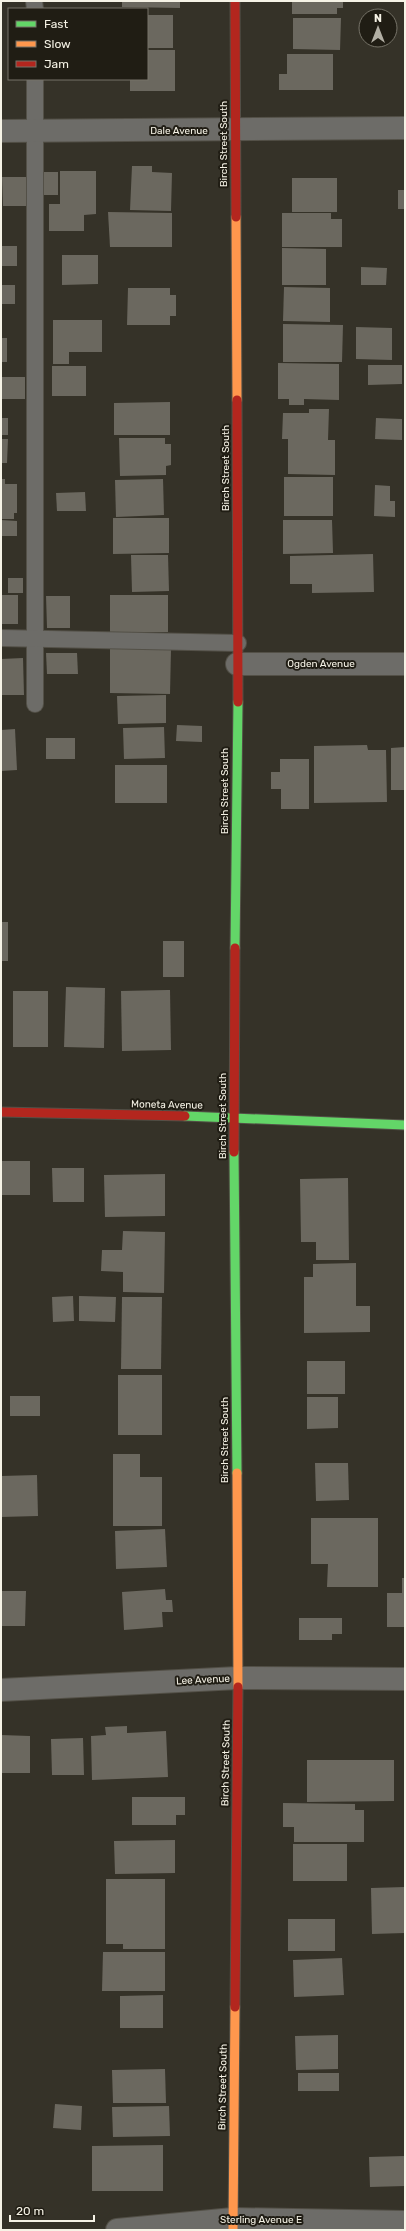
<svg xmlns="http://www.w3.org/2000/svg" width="406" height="2231" viewBox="0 0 406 2231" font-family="Rubik,sans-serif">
<rect width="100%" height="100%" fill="#353228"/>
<g fill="#6b685f">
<path d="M122,1H180V8L122,7Z"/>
<path d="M292,1H343V8H337V14H292Z"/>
<rect x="147" y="15" width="26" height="33"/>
<path d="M293,18H341L340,50L293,49Z"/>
<path d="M147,50H175V91H130V79H147Z"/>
<path d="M287,54H333V90H279V74H287Z"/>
<path d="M132,166H152V172L172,173L171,211L130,210Z"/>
<path d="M60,171H96V214L84,215V231H49V204H60Z"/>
<path d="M43,172H58V195H44Z"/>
<path d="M2,177H28V206H3Z"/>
<rect x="292" y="178" width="45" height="34"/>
<rect x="398" y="190" width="7" height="19"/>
<path d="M108,212L172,213V247H110Z"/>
<path d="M282,213H331V219H342V247H282Z"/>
<rect x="1" y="246" width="16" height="20"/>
<path d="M282,248L326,249V285H282Z"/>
<path d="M62,255H98V284L62,285Z"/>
<path d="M361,267L387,268L386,285H361Z"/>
<rect x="1" y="285" width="14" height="19"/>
<path d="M284,287L330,288V322L283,321Z"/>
<path d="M128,288H170V295H176V316H170V325H127Z"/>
<path d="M53,320H102V352H69V364H53Z"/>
<path d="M283,324L343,325L342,362H283Z"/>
<path d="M356,327L392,328V360L356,359Z"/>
<rect x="1" y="338" width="6" height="24"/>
<path d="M278,363L339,364V400L304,399V405H289V399H278Z"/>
<path d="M368,365H402V384L368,385Z"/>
<rect x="52" y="366" width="34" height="30"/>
<rect x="1" y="377" width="24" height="22"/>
<path d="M170,402V435H114V403Z"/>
<path d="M309,409H329L328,440H335V475L288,474V439H282L283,413H309Z"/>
<rect x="1" y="418" width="7" height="17"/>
<path d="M376,418L402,419V440L375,439Z"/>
<path d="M119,438H165V444H171V465L166,466V475L120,476Z"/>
<path d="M1,439H8L7,463H1Z"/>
<rect x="284" y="477" width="49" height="39"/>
<path d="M1,479H5V484H17V513H14V519H1Z"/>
<path d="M163,479L164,515L116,517L115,480Z"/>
<path d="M375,485L390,486V501H395V517L374,516Z"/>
<path d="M85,492L86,511H57L56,493Z"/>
<path d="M113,518H169V553L113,554Z"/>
<path d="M1,520L17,521V536H1Z"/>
<path d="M283,520H332L333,553L283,554Z"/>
<path d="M373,554L374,592L312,593V584H290V556Z"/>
<path d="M131,555H168L169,591L132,592Z"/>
<rect x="8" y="578" width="15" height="15"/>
<rect x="1" y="595" width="17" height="29"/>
<rect x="110" y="595" width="58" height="37"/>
<path d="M46,596H70V628H47Z"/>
<path d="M110,649H171L170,694L110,693Z"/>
<path d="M46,653H77L78,674H47Z"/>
<path d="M23,658L24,695H1V659Z"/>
<path d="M166,695V723L118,724L117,696Z"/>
<path d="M177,725L202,726V742L176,741Z"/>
<path d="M164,727L165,758L124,759L123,728Z"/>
<path d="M15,729L17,770L1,771V730Z"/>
<rect x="46" y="738" width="29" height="21"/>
<path d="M367,745L368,750H386L387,802L314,803V746Z"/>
<path d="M405,747V790H391V748Z"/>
<path d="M280,759H309V809H281V789H271V772H280Z"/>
<rect x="115" y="765" width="52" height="38"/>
<rect x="1" y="922" width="7" height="39"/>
<rect x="163" y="941" width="21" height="36"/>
<path d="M66,987L105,988L104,1048L64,1047Z"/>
<path d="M167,990H170L171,1050L122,1051L121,991Z"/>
<rect x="13" y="991" width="35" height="56"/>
<rect x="1" y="1161" width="29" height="34"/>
<path d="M52,1168H84V1202H53Z"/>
<path d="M165,1174V1216L105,1217L104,1175Z"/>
<path d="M348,1178L349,1260H316V1242H301L300,1179Z"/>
<path d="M123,1231L165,1232L164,1293L123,1292V1272L101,1271L102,1250H122Z"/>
<path d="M356,1263V1306H370V1332L304,1333V1277H313V1264Z"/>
<path d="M73,1296L74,1321L53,1322L52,1297Z"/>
<path d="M79,1296L116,1297L115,1322L79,1321Z"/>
<path d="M122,1297H162L161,1369H121Z"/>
<rect x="307" y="1361" width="38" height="33"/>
<rect x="118" y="1375" width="44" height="60"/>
<rect x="10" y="1396" width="30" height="20"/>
<path d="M307,1397H338V1428L307,1429Z"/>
<path d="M113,1454H140V1477H162V1526H113Z"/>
<path d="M315,1463H348L349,1500L316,1501Z"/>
<path d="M37,1475L38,1516L1,1517V1476Z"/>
<path d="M311,1518H378V1587H327L328,1564H311Z"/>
<path d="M165,1529L167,1567L116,1569L115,1531Z"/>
<path d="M402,1578H405V1627H387V1593H402Z"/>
<path d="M165,1589L166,1600H172L173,1612H162L163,1627L124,1630L122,1592Z"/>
<path d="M1,1591H26L25,1626H1Z"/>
<path d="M299,1618H342V1634H332V1640H299Z"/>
<path d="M127,1726V1733L166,1731L168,1777L92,1780L91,1736L106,1735L105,1727Z"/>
<path d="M1,1735L30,1736V1773H1Z"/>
<path d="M83,1738L84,1775H52L51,1739Z"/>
<path d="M307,1760H394V1801L307,1802Z"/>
<path d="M132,1797H185V1815H176V1825H132Z"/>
<path d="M283,1803L355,1804V1810H364V1842H294V1827H283Z"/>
<path d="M175,1840V1873L115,1874L114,1841Z"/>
<rect x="293" y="1844" width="54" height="37"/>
<path d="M106,1879H165V1949H123V1944H106Z"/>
<path d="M405,1887V1933L372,1934L371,1888Z"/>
<rect x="288" y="1919" width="47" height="32"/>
<path d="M103,1952H165V1991H102Z"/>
<path d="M342,1958L344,1995L294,1997L293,1960Z"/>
<path d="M163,1995V2028H120V1996Z"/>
<path d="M338,2035V2069L296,2070L295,2036Z"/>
<path d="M165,2069L166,2103H113L112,2070Z"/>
<rect x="298" y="2073" width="41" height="18"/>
<path d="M55,2104L82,2106L81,2130L53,2128Z"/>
<path d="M169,2106L170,2136L113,2137L112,2107Z"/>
<path d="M163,2145V2191H92V2146Z"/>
<path d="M405,2156V2186L370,2187L369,2157Z"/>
</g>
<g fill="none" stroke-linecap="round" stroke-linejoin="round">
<g stroke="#535047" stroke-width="18">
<g id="lane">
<path d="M34,1L35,9"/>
<path d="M35,79V704"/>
<path d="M1,638L238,643"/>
</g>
</g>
<g stroke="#535047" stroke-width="24">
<g id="street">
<path d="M1,131L405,128"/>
<path d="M237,664H405"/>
<path d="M1,1690L238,1678L405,1679"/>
<path d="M117,2230L233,2219L405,2222"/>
</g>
</g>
<g stroke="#535047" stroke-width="11">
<g id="fast">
<path d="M235,948L238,702"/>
<path d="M185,1116L405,1125"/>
<path d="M234,1152L237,1473"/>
</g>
</g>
<g stroke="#535047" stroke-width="11">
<g id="slow">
<path d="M236,217L237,400"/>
<path d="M237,1473L238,1687"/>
<path d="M233,2230L235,2007"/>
</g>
</g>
<g stroke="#535047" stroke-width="11">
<g id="jam">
<path d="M235,1L236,217"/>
<path d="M237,400L238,702"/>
<path d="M1,1112L185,1116"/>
<path d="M234,1152L235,948"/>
<path d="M235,2007L238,1687"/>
</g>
</g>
<use href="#lane" stroke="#6d6c68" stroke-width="16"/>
<use href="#street" stroke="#6d6c68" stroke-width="22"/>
<use href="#fast" stroke="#63d668" stroke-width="9"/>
<use href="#slow" stroke="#ff974d" stroke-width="9"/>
<use href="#jam" stroke="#b3261e" stroke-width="9"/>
</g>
<g text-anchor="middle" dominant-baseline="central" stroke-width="4" stroke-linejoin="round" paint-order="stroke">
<g font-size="10" fill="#f6f3e6" stroke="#201d14">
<text x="179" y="131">Dale Avenue</text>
<text transform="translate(224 144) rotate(-90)">Birch Street South</text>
<text transform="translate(226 468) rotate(-90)">Birch Street South</text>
<text x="321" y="664">Ogden Avenue</text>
<text transform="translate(225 791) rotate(-90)">Birch Street South</text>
<text transform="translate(167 1105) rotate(1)">Moneta Avenue</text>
<text transform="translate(223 1116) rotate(-90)">Birch Street South</text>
<text transform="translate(225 1440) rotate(-90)">Birch Street South</text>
<text transform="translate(203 1680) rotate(-3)">Lee Avenue</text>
<text transform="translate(226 1763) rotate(-89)">Birch Street South</text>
<text transform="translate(223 2087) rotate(-89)">Birch Street South</text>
<text x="261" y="2220">Sterling Avenue E</text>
</g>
</g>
<rect width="406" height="2231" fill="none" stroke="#f6f3e6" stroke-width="4"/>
<rect x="8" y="8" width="140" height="72" fill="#201d14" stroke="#767368"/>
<rect x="16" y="21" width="20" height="6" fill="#63d668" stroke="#767368"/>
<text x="44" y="28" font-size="12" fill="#f6f3e6">Fast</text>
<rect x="16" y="41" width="20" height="6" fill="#ff974d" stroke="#767368"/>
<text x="44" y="48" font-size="12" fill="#f6f3e6">Slow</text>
<rect x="16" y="61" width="20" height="6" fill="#b3261e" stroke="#767368"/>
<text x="44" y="68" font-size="12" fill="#f6f3e6">Jam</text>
<g transform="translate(378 28)"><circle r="19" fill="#201d14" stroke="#767368"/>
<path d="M0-3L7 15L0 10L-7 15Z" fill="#b2afa4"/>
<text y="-6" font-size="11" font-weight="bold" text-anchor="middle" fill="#f6f3e6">N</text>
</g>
<path d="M10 2215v6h84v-6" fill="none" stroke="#f6f3e6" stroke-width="2"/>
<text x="16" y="2215" font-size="12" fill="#f6f3e6" stroke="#201d14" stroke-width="3" paint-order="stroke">20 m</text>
</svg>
